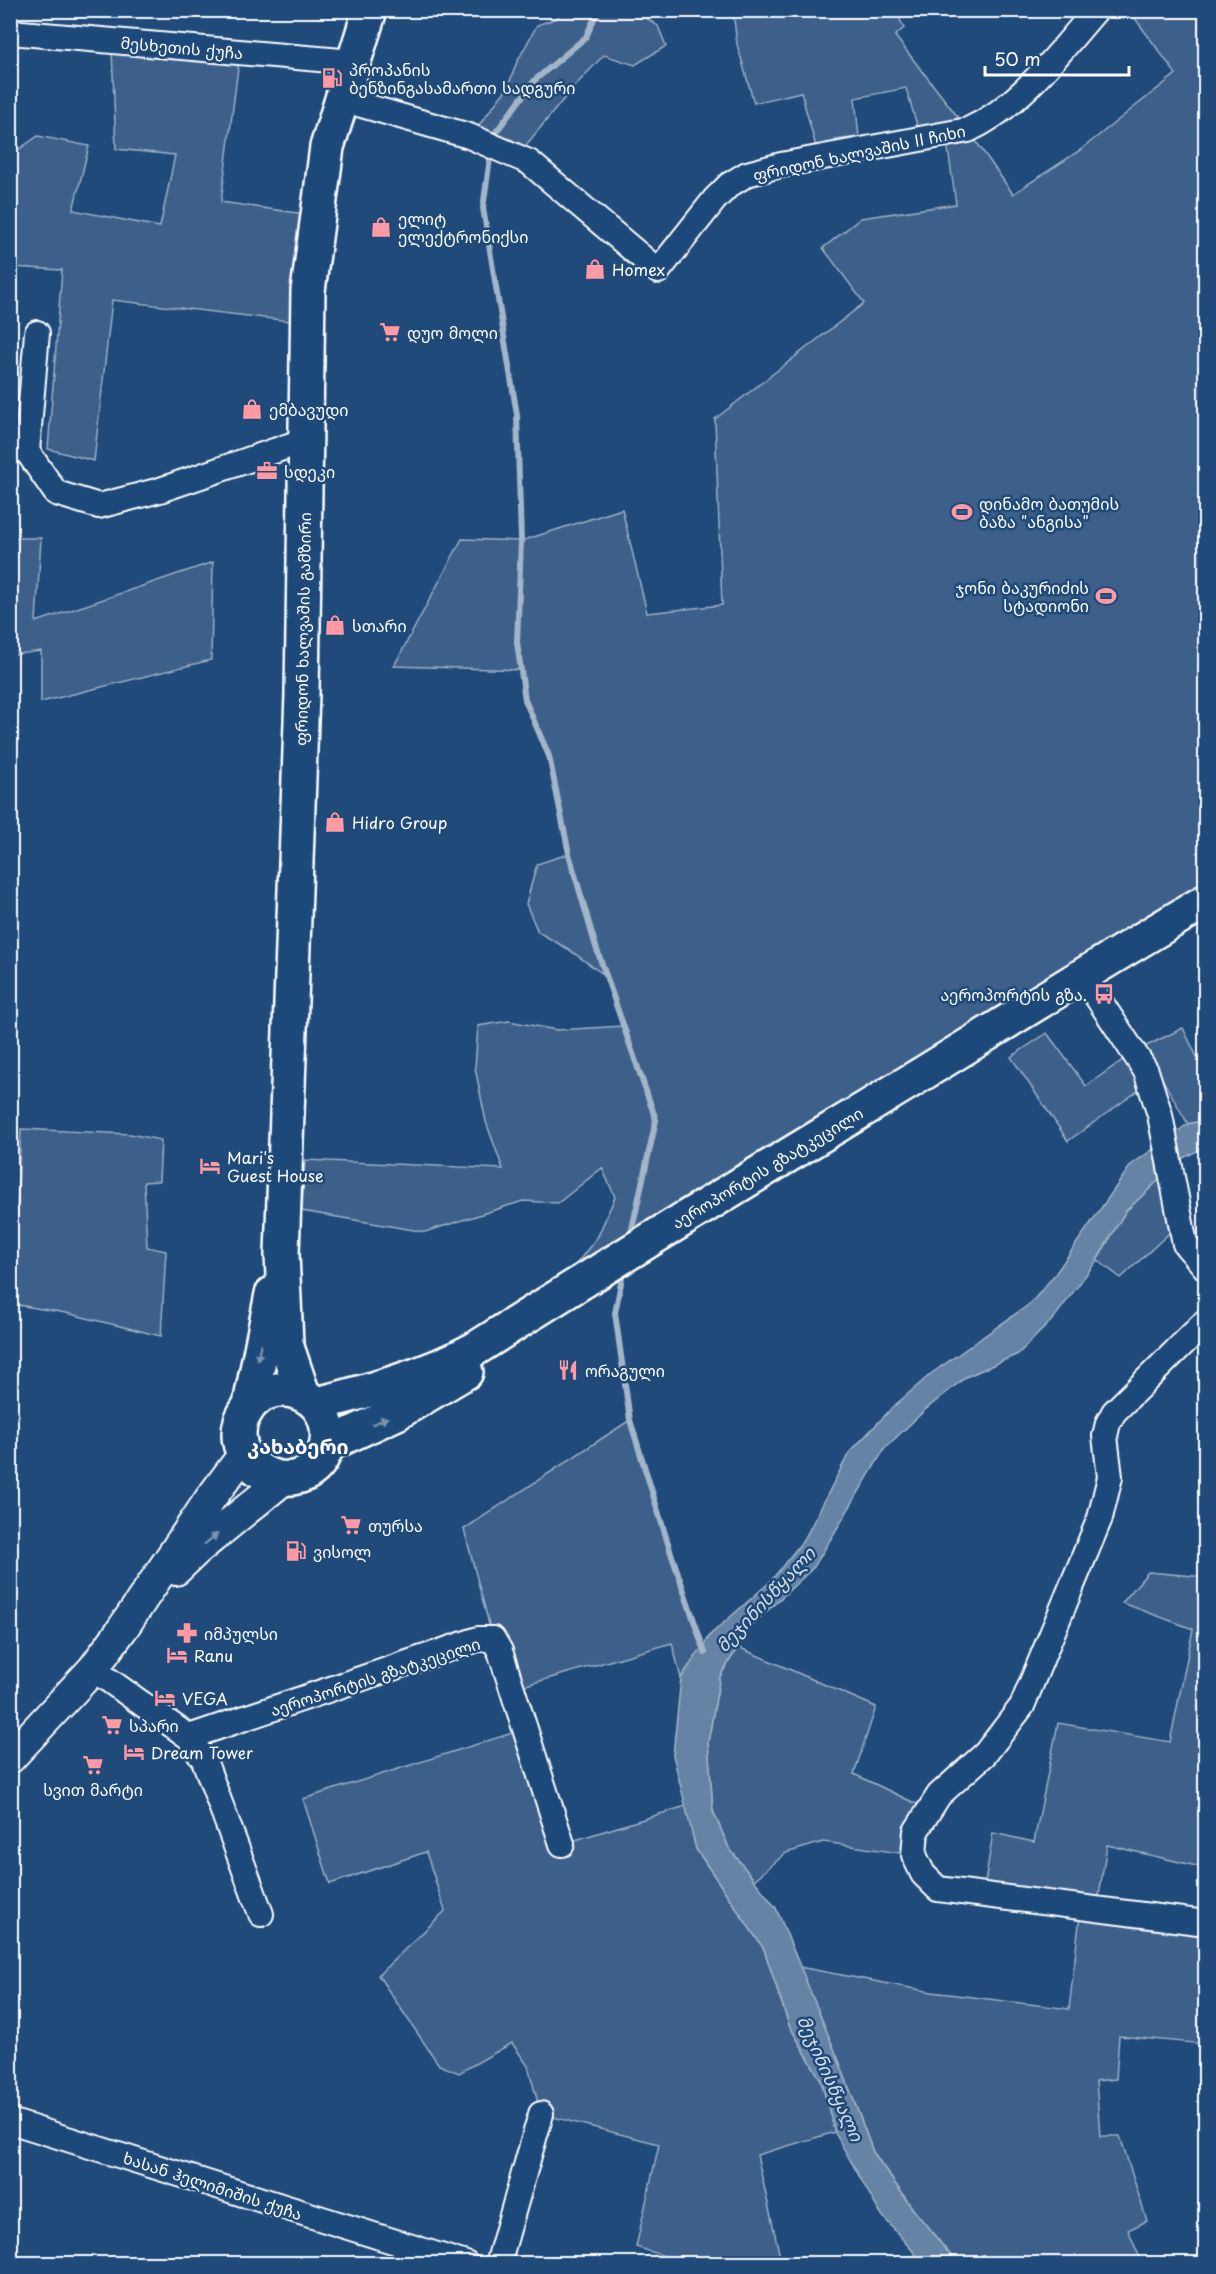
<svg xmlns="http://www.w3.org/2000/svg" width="1216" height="2274" viewBox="0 0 1216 2274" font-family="'Playpen Sans','Noto Sans Georgian',sans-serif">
<rect width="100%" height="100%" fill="#1f4a7a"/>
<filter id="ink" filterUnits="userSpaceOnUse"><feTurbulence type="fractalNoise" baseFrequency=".0167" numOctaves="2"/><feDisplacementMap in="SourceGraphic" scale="12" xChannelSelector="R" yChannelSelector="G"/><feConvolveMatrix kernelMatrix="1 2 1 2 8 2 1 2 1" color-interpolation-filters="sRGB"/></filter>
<g filter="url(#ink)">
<g fill="#3c618b" stroke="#9eb0c5" stroke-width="1.5">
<path d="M634,10L658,26L666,46L635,65L604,55L572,89L522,150L473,133L508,87L516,64L537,25L557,18L563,11Z"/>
<path d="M733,11H896L904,28L895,36L968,130L1013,194L1079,151L1176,74L1134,17L1140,11H1205V892L567,1276L598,1236L615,1197L602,1168L558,1203L523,1201L425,1232L302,1211L305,1160L503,1169L486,1122L475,1068L478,1026L509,1021L556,1030L624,1026L607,977L568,949L538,932L526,904L537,864L568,854L549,756L525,700L521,670L394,666L462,539L521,541L622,509L647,613L722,605L715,419L864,303L823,248L861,218L956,204L946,135L921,139L906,88L855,98L859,137L835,140L837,155L819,158L801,92L754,103L737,44Z"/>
<path d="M112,50L239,60L221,202L311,215L298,322L112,300L94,461L48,449L62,270L11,267V155L38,136L89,146L73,210L160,227L175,155L116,149Z"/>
<path d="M11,538H41L36,622L213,562L211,660L41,702V651L11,655Z"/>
<path d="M1183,1028L1199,1061L1205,1059V1120L1188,1124L1160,1075L1068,1141L1011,1057L1047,1033L1086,1086L1134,1052Z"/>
<path d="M21,1129L130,1134L161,1140L159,1181L144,1182L147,1247L166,1251L161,1336L66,1313L12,1304Z"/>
<path d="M1181,1159L1175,1194L1181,1222L1121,1278L1097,1260L1125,1212Z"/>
<path d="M630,1420L703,1646L681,1678L672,1643L512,1689L490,1628L464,1529Z"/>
<path d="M1148,1572L1205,1577V1868L1107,1845L1097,1908L1205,1923V2044L1119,2036L1116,2079L1096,2081L1100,2136H1120L1147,2221L1128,2230L1142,2263H957L912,2208L873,2152L839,2061L799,1967L932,1992L1069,2009L1081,1907L983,1895L993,1833L1034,1842L1058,1723L1170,1742L1193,1629L1122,1603Z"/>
<path d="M738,1647L876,1707L854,1774L929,1810L914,1855L823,1842L786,1853L754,1880L729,1848L713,1811L708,1742L720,1676Z"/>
<path d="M525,1729L562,1844L686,1806L696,1849L764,1949L789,2025L821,2080L835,2132L757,2155L781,2261L775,2264L670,2263L668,2257L636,2247L659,2144L541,2114L528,2066L512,2043L459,2073L439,2065L378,1975L445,1911L426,1852L330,1884L303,1799Z"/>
</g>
<path fill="#6583a4" stroke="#a3b5c8" stroke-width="1.5" d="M1205,1120V1147L1181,1159L1125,1212L1097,1260L1054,1318L1018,1354L966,1377L925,1410L885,1448L814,1567L752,1625L720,1676L708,1742L713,1811L729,1848L776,1908L839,2061L873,2152L912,2208L957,2263H923L880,2213L835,2133L821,2080L789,2025L764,1949L696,1849L673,1755L681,1678L711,1634L770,1582L805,1538L849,1453L894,1406L932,1373L1031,1303L1056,1273L1131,1165L1188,1124Z"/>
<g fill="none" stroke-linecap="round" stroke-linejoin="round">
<g stroke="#a3b5c8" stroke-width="6">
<path d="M493,141V136L535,80L586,37L598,10"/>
<path d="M491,151L483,208L517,415L521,541L517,642L525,700L549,756L569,854L595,944L656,1120L630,1238"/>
<path d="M624,1268L615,1313L630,1420L670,1550L705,1653"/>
</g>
<g stroke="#fff" stroke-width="28">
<g id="minor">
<path d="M10,32L353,62"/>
<path d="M341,99L469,136L529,162L658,271L715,199L729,185L747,174L781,165L968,130C1021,106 1058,53 1096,10"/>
<path d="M37,333L27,451L56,493L99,506L160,490L306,440"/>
<path d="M1091,988L1146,1071L1160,1115L1185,1244L1206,1268"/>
<path d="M1206,1321L1114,1412L1108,1423L1105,1436L1110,1477L1100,1518L1022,1706L985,1754L939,1795L916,1831L914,1855L923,1874L938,1889L1206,1923"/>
<path d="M93,1669L189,1737L204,1760L261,1914"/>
<path d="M189,1737L478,1639H493L500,1651L562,1844"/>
<path d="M10,2121L466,2264"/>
<path d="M498,2264L541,2114"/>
</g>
</g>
<g stroke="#fff" stroke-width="34">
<g id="major">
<path d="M176,1570L197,1550L284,1479"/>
<path d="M10,1758L93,1669L123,1628L210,1499L244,1454"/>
</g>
</g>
<g stroke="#fff" stroke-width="38">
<g id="highway">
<path d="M303,1394L286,1344L282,1254L302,694L308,291L327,147L370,10"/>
<path d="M317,1404C372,1390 425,1376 475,1349C593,1274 711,1202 830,1130C956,1054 1079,976 1206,901"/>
<path d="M250,1405C254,1401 259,1396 264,1394C288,1382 320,1397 326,1423C329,1434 328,1443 324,1454C302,1502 226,1473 241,1421C243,1415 247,1410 250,1405L272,1294"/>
<path d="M327,1445L397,1413L466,1372"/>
</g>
</g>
<use href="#minor" stroke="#1f4a7a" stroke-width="24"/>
<use href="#major" stroke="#1f4a7a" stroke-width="30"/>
<use href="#highway" stroke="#1f4a7a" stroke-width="33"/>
</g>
<defs><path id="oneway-solid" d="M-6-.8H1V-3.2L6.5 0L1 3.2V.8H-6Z" transform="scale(1.5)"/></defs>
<g fill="#7992af">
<use href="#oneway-solid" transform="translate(259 1352) rotate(102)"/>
<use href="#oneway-solid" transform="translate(380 1421) rotate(-24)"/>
<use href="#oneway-solid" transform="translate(211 1539) rotate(-39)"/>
</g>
</g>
<defs>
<g id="fuel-bare" transform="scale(1.62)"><path d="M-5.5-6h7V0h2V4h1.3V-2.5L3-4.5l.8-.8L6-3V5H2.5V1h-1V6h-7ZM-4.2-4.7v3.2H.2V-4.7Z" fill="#ff9aa2" stroke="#1f4a7a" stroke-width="2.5" paint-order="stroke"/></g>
<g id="shop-bare" transform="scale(1.62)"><path d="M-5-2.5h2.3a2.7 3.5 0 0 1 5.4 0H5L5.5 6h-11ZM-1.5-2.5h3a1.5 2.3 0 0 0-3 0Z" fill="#ff9aa2" stroke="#1f4a7a" stroke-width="2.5" paint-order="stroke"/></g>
<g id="supermarket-bare" transform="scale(1.62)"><path d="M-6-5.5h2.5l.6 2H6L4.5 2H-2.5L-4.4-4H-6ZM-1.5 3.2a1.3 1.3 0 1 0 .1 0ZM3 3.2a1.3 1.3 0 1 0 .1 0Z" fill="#ff9aa2" stroke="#1f4a7a" stroke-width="2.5" paint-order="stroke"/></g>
<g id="office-bare" transform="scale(1.62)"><path d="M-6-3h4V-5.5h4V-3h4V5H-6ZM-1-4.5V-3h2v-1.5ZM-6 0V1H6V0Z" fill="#ff9aa2" stroke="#1f4a7a" stroke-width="2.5" paint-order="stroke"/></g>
<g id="stadium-bare" transform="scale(1.62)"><path d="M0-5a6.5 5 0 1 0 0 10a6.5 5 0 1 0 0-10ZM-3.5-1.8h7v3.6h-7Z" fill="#ff9aa2" stroke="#1f4a7a" stroke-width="2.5" paint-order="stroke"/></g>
<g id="bus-bare" transform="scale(1.62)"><path d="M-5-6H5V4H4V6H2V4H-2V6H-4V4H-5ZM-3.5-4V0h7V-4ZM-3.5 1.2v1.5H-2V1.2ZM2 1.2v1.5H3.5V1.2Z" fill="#ff9aa2" stroke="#1f4a7a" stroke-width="2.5" paint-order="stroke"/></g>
<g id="hotel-bare" transform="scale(1.62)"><path d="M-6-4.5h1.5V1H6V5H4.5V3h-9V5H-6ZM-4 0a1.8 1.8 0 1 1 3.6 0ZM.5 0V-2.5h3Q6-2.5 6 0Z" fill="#ff9aa2" stroke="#1f4a7a" stroke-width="2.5" paint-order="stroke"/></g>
<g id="restaurant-bare" transform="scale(1.62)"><path d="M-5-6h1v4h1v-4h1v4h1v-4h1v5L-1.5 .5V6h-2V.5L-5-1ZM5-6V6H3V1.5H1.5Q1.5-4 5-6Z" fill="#ff9aa2" stroke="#1f4a7a" stroke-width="2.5" paint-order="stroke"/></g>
<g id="pharmacy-bare" transform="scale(1.62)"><path d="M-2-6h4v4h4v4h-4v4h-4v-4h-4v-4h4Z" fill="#ff9aa2" stroke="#1f4a7a" stroke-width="2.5" paint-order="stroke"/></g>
</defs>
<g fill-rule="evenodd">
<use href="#fuel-bare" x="332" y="78"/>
<use href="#shop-bare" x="381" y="227"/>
<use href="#shop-bare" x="595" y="269"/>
<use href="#supermarket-bare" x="390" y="332"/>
<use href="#shop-bare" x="252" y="409"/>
<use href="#office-bare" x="267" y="471"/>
<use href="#stadium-bare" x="962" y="512"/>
<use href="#stadium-bare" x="1106" y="596"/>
<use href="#shop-bare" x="335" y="625"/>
<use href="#shop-bare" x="335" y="822"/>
<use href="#bus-bare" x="1104" y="994"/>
<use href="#hotel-bare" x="210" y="1166"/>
<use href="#restaurant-bare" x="568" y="1370"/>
<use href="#supermarket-bare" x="351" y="1525"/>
<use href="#fuel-bare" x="296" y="1551"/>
<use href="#pharmacy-bare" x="187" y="1633"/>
<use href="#hotel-bare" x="177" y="1655"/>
<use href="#hotel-bare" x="165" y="1698"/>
<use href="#supermarket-bare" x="112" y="1725"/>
<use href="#hotel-bare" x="134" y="1752"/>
<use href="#supermarket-bare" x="93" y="1765"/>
</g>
<g text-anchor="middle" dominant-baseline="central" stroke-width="5" stroke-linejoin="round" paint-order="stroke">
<g font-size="16" fill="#fff" stroke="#1f4a7a">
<text transform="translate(182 47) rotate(5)">მესხეთის ქუჩა</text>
<text transform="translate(859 152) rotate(-12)">ფრიდონ ხალვაშის II ჩიხი</text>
<text transform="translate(302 629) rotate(-89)">ფრიდონ ხალვაშის გამზირი</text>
<text transform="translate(767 1167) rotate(-31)">აეროპორტის გზატკეცილი</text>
<text transform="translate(375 1676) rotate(-18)">აეროპორტის გზატკეცილი</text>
<text transform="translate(213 2185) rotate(18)">ხასან ჰელიმიშის ქუჩა</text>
</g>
<g font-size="16" fill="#fff" stroke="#1f4a7a" text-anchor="start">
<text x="349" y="69">პროპანის<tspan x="349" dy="18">ბენზინგასამართი სადგური</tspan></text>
<text x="398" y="218">ელიტ<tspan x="398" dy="18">ელექტრონიქსი</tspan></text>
<text x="612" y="269">Homex</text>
<text x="407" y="332">დუო მოლი</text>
<text x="269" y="409">ემბავუდი</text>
<text x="284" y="471">სდეკი</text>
<text x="979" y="503">დინამო ბათუმის<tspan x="979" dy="18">ბაზა "ანგისა"</tspan></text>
<text x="1089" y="587" text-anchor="end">ჯონი ბაკურიძის<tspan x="1089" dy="18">სტადიონი</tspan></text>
<text x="352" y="625">სთარი</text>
<text x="352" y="822">Hidro Group</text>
<text x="1087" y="994" text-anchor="end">აეროპორტის გზა.</text>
<text x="227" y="1157">Mari's<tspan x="227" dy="18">Guest House</tspan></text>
<text x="585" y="1370">ორაგული</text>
<text x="368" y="1525">თურსა</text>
<text x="313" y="1551">ვისოლ</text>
<text x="204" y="1633">იმპულსი</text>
<text x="194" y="1655">Ranu</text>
<text x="182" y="1698">VEGA</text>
<text x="129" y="1725">სპარი</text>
<text x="151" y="1752">Dream Tower</text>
<text x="93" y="1789" text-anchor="middle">სვით მარტი</text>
</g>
<g font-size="18" font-style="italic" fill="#d8e0e8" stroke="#1f4a7a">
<text transform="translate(765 1599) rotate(-47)">მეჯინისწყალი</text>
<text transform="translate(831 2078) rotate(66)">მეჯინისწყალი</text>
</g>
<g font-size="20" font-weight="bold" fill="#fff" stroke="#1f4a7a">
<text x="298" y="1446">კახაბერი</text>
</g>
</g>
<rect width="1216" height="2274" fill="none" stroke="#1f4a7a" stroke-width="36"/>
<rect x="18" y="18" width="1180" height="2238" fill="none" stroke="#fff" stroke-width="2" filter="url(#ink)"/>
<path d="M985 66v9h144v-9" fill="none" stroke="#ffffff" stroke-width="3"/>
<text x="994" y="66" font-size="18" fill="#ffffff" stroke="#1f4a7a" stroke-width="4.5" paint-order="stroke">50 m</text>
</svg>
